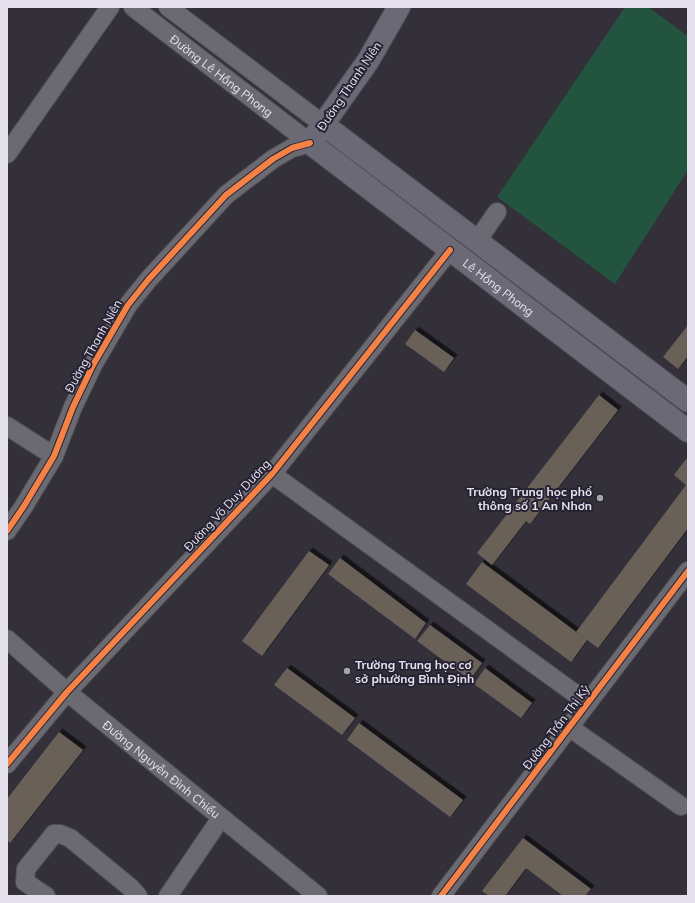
<svg xmlns="http://www.w3.org/2000/svg" width="695" height="903" viewBox="0 0 695 903" font-family="Mulish,sans-serif">
<defs>
<filter id="shadow"><feDropShadow dx="3.5" dy="-3.5" stdDeviation="0" flood-color="#0009"/></filter>
</defs>
<rect width="100%" height="100%" fill="#33303a"/>
<path fill="#23543f" d="M625,7H648L688,36V170L615,284L497,197Z"/>
<g fill="#696059" filter="url(#shadow)">
<path d="M688,325V356L678,369L663,357Z"/>
<path d="M415,330L454,358L444,372L405,344Z"/>
<path d="M599,395L618,410L530,524L526,521L492,565L477,553Z"/>
<path d="M686,459L688,460V528L598,648L576,632L686,485L674,475Z"/>
<path d="M309,551L329,565L262,656L242,641Z"/>
<path d="M340,558L426,623L415,639L328,574Z"/>
<path d="M482,562L587,640L571,662L466,584Z"/>
<path d="M430,625L482,663L470,680L417,641Z"/>
<path d="M287,668L355,718L342,735L274,685Z"/>
<path d="M485,668L532,703L521,718L474,684Z"/>
<path d="M359,723L463,800L450,817L347,740Z"/>
<path d="M59,732L83,750L10,843L7,840V799Z"/>
<path d="M523,838L591,889L585,896H563L526,868L505,896H489L482,891Z"/>
</g>
<g fill="none" stroke-linecap="round" stroke-linejoin="round">
<g stroke="#504e56" stroke-width="20">
<g id="minor">
<path id="s1" d="M133,7L310,143"/>
<path d="M168,7L324,125"/>
<path d="M7,154L110,7"/>
<path d="M477,241L497,212"/>
<path d="M7,426L54,456"/>
<path d="M272,474L588,703"/>
<path d="M7,531L24,506L54,456L73,407L93,365L128,305L148,280L226,195L273,159L292,148L310,143"/>
<path id="s2" d="M7,639L67,692L318,896"/>
<path d="M569,727L681,806"/>
<path d="M7,764L67,692L272,474L450,250"/>
<path d="M46,896L25,882L26,869L54,834H60L70,838L131,888L138,896"/>
<path d="M168,896L221,818"/>
<path d="M441,896L688,571"/>
</g>
</g>
<g stroke="#504e56" stroke-width="24">
<g id="major">
<path id="s3" d="M399,7L368,61L310,143L688,431"/>
<path d="M324,125L688,401"/>
</g>
</g>
<use href="#minor" stroke="#6c6a71" stroke-width="18"/>
<use href="#major" stroke="#6b6976" stroke-width="22"/>
<g stroke="#272334" stroke-width="8">
<g id="cycleway">
<path d="M7,531L24,506L54,456L73,407L93,365L128,305L148,280L226,195L273,159L292,148L310,143"/>
<path d="M7,764L67,692L272,474L450,250"/>
<path d="M441,896L688,571"/>
</g>
</g>
<use href="#cycleway" stroke="#f48246" stroke-width="6"/>
</g>
<g fill="#a7a4af" stroke="#272334" stroke-width="1.5">
<circle cx="600" cy="498" r="4"/>
<circle cx="347" cy="671" r="4"/>
</g>
<g text-anchor="middle" dominant-baseline="central" stroke-width="4" stroke-linejoin="round" paint-order="stroke">
<g font-size="12" fill="#e5e2ee" stroke="#272334">
<text stroke="none"><textPath href="#s1" startOffset="112">Đường Lê Hồng Phong</textPath></text>
<text transform="translate(349 86) rotate(-56)">Đường Thanh Niên</text>
<text stroke="none"><textPath href="#s3" startOffset="400">Lê Hồng Phong</textPath></text>
<text transform="translate(93 346) rotate(-61)">Đường Thanh Niên</text>
<text transform="translate(227 505) rotate(-47)">Đường Võ Duy Dương</text>
<text transform="translate(556 727) rotate(-53)">Đường Trần Thị Kỷ</text>
<text stroke="none"><textPath href="#s2" startOffset="202">Đường Nguyễn Đình Chiểu</textPath></text>
</g>
<g font-size="12" font-weight="bold" fill="#e5e2ee" stroke="#272334" text-anchor="end">
<text x="592" y="491">Trường Trung học phổ<tspan x="592" dy="14">thông số 1 An Nhơn</tspan></text>
<text x="355" y="664" text-anchor="start">Trường Trung học cơ<tspan x="355" dy="14">sở phường Bình Định</tspan></text>
</g>
</g>
<rect width="695" height="903" fill="none" stroke="#e5e2ee" stroke-width="16"/>
</svg>
